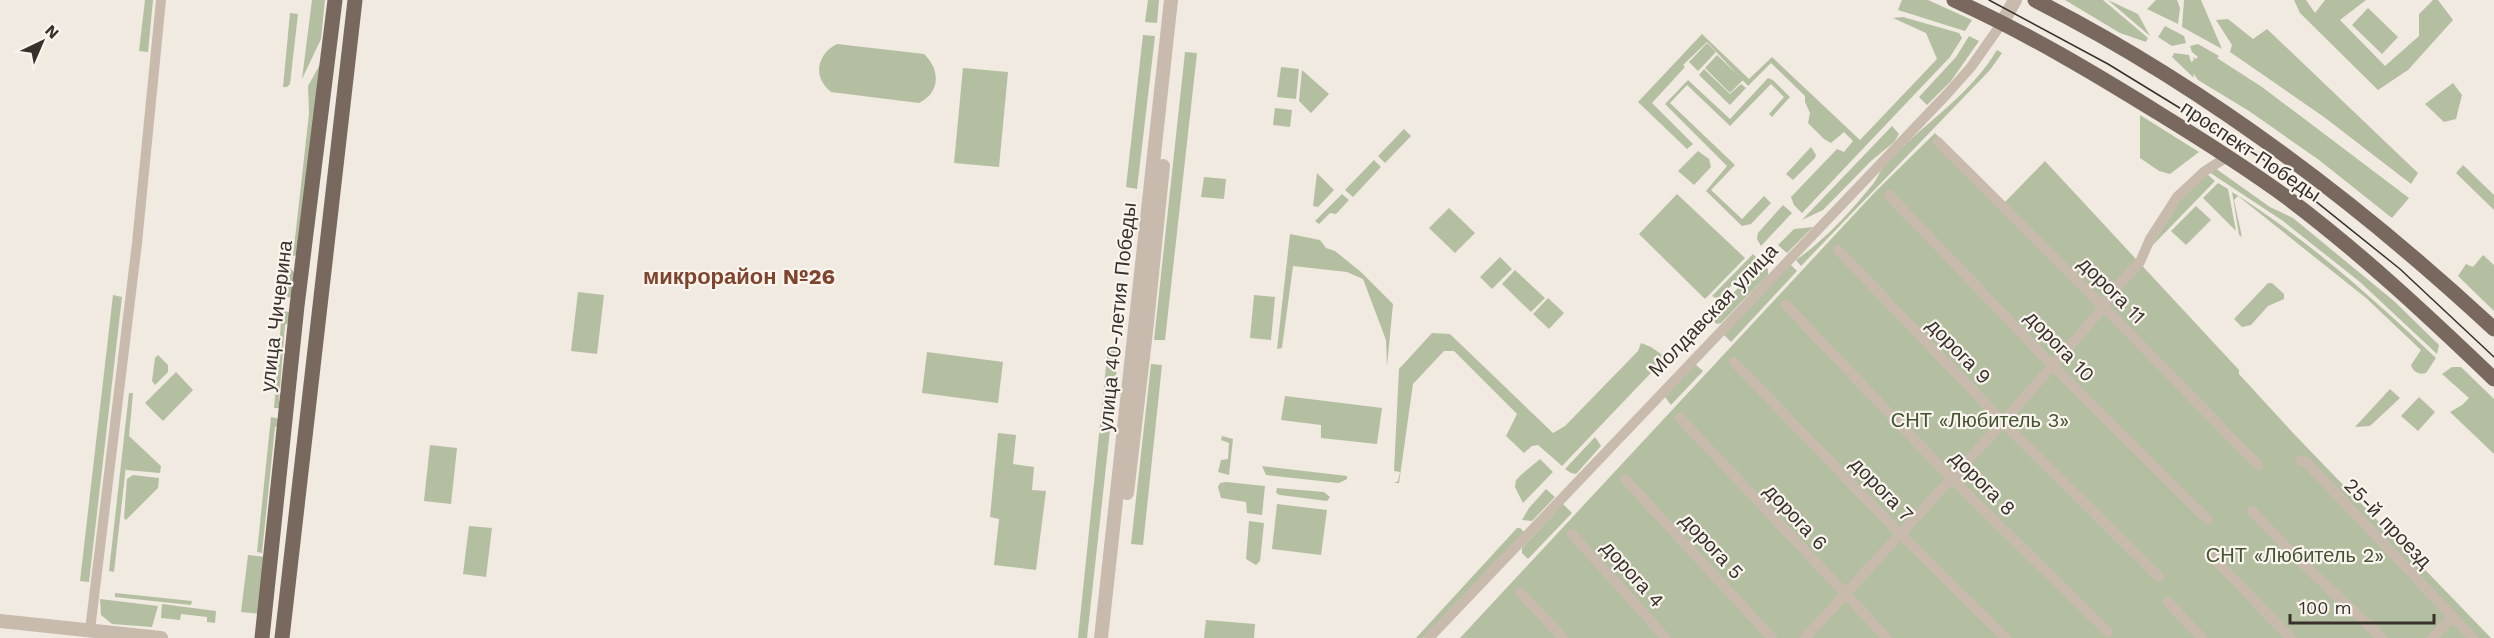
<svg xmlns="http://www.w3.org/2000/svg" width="2494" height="638" viewBox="0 0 2494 638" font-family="'Work Sans',sans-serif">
<rect width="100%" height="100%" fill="#f1eae1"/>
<g fill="#b4bfa2">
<path d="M145,0H153L148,52L139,51Z"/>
<path d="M312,0H325L321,39L302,79Z"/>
<path d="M1148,0H1159L1157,23L1145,22Z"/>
<path d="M1902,0H1928L1972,20L1965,31L1898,10Z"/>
<path d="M2065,0H2103L2148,38L2146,42L2120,33Z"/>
<path d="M2108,0L2138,14L2150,36L2109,1Z"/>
<path d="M2156,0H2177L2180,8L2178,24L2147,9Z"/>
<path d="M2184,0H2201L2222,49L2182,27Z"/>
<path d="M2294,0H2306L2315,13L2325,0H2366L2340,20L2385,66L2419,36V14L2433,0H2438L2453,20L2408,70L2378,90L2300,13Z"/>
<path d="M2368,8L2398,37L2382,54L2352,25Z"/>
<path d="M290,13L298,14L290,84L287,87H283Z"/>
<path d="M1903,17L1959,33L1962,38L1950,57L1802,213L1794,205L1791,197L1837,149L1844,152L1853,141L1844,132L1831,143L1824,139L1808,123L1810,113L1805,102V96L1771,63L1748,86L1707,42L1683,65L1685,67L1652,103L1693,144L1687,149L1638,102L1702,34L1749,79L1772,57L1860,140L1937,59L1926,33L1893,18Z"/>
<path d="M2228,19L2253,39L2267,29L2418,173L2411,184L2324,117L2230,52L2232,45L2216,20Z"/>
<path d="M2165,26L2184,36L2186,43L2172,46L2158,37Z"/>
<path d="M1143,35L1155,36L1137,189L1126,187Z"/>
<path d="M1969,36L1979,41L1951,81L1927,105L1919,97L1956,57Z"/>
<path d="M1707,43L1716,52L1698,71L1689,62Z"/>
<path d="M837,44L924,54C940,69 941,92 919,103L831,92C812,77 817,54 837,44Z"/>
<path d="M2198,44L2219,56L2217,58L2262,87L2409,198L2392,218L2319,160L2249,111L2198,80L2193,73L2194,78L2172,57L2174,53L2189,55L2191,62L2194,60L2193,57L2196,59L2198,57L2192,52L2190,46Z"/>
<path d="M1997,50L2002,53L1990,70L1801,266L1796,260C1826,239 1850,212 1873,184C1878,178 1880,170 1886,164C1922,124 1969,97 1997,50Z"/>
<path d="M1185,52L1197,53L1165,340H1154Z"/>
<path d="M1717,55L1743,80L1730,93L1705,68Z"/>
<path d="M324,57L298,255L293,256L309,114L308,86Z"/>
<path d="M1281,67L1299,69L1296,99L1277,97Z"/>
<path d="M963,68L1008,72L999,167L954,163Z"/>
<path d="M1704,69L1730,94L1741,84L1746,88L1730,105L1699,75Z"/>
<path d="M1302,70L1329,94L1311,113L1299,101Z"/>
<path d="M1768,78L1773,80L1790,97L1772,117L1769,114L1784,97L1771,84L1730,126L1687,85L1670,103L1735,165L1711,190L1742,219L1764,196L1771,203L1751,224L1742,226L1706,191L1727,166L1665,104L1688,80L1730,119Z"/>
<path d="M2453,83L2462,95L2456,119L2444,122L2425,104Z"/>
<path d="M1275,108L1292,110L1290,127L1273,125Z"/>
<path d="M2140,115L2199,152L2170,174L2159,171L2140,158Z"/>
<path d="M1892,126L1899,134L1894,142L1871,161L1823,210L1802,220Z"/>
<path d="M1404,129L1411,136L1385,163L1378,156Z"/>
<path d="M1935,133L2004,203L2045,161L2239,370V374L2294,434L2491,638H1460L1874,193Z"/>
<path d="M1811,147L1816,155L1815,158L1793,180L1786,174Z"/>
<path d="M1698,151L1709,159L1711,167L1694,185L1678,171Z"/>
<path d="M1374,160L1381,167L1353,197L1345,190Z"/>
<path d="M2463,165L2494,195V210L2456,173Z"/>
<path d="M2215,168L2270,207L2293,218L2394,301L2439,345L2437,354L2360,282L2283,221L2209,172Z"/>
<path d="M1317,173L1334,190L1318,207L1313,206Z"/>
<path d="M2207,174L2215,181L2151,247L2181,198Z"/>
<path d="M1204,177L1226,179L1224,199L1201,197Z"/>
<path d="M2218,183L2228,189L2236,231L2203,198Z"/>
<path d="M2232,192C2306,238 2373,298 2436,358L2426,373C2419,375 2413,372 2411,365L2421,350L2366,298L2238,196L2234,200L2242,237L2239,235Z"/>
<path d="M1342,194L1349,200L1336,214L1330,213L1319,224L1315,221Z"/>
<path d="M1677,194L1745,258L1705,299L1639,234Z"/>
<path d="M1783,205L1792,213L1761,246L1757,239L1758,233Z"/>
<path d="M2196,206L2211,220L2186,245L2171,231Z"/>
<path d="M1449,208L1475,233L1455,253L1429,228Z"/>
<path d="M1813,227L1787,253L1778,245L1794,229Z"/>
<path d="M1290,234L1320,240L1326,248L1335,251L1361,272L1393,304L1387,366L1386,340L1363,279L1347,272L1293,266L1282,348L1277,349Z"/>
<path d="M1753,254L1758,259L1718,299L1712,296Z"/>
<path d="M2483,255L2494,265V311L2458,276L2466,264L2473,267Z"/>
<path d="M1500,257L1512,269L1492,289L1480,277Z"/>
<path d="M284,263L288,265L295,274L291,297L284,298L280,295Z"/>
<path d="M1762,263L1768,269V275L1721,323L1717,324L1709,318Z"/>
<path d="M1790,264L1797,271L1731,342L1724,335Z"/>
<path d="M1515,270L1545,298L1531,312L1502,284Z"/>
<path d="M2268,283H2272L2284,294V299L2268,306L2251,325L2242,327L2234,319Z"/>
<path d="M578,292L604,295L597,354L571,351Z"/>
<path d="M113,295L122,297L89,582L80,581Z"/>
<path d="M1254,295L1275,297L1271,340L1250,338Z"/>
<path d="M1548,298L1564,313L1549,329L1533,314Z"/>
<path d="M282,310L291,313V321L285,325L279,401L282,404L279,408H274Z"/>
<path d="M1432,333L1450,334L1553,433L1565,426L1638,351L1641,343L1651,347L1664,356L1669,354L1562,466L1538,445L1532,446L1524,453L1506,436L1517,414L1454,351H1444L1413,384L1399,483H1394L1398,481L1400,472L1394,471L1399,369Z"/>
<path d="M1108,347L1119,349L1087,638H1078Z"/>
<path d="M927,352L1003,362L998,403L922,393Z"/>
<path d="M158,355L168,365V372L155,385L152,381L155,358Z"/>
<path d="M1151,364L1162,365L1143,545L1131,544Z"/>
<path d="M1695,364L1703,371L1671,405L1665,397Z"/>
<path d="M2452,367H2461L2494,399V454L2450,412L2462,405L2469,398L2442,374Z"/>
<path d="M176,372L193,390L163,421L145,403Z"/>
<path d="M2390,389L2400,398L2370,426L2355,427Z"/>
<path d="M129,393H133L129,436L161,466L160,473L126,470V466L114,572L109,571Z"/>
<path d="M1285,396L1382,408L1377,444L1321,438V425L1281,420Z"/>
<path d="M2419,397L2435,412L2418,431L2401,416Z"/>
<path d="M271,417L280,419L279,426L275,427L262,553L257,552Z"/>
<path d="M998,433L1016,435L1013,464L1034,467L1032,490L1046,491L1036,570L994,565L999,519L990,517Z"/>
<path d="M1222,436L1233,439L1229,475L1218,472L1221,460L1228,459L1229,443L1221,440Z"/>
<path d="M1595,437L1601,446L1576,474L1571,473L1565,469Z"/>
<path d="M430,445L457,448L451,504L424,501Z"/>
<path d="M1540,459L1553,472L1523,503L1515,487L1516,480L1522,474Z"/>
<path d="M1262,466L1347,476V479L1339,483L1266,475Z"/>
<path d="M133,475L159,478L158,488L126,520L124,518L127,479Z"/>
<path d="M1226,482L1265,486L1262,515L1247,513L1246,502L1221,498L1218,487L1220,483Z"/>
<path d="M1277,488L1324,492L1330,497L1327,501L1280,495L1276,493Z"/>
<path d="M1546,489L1555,497L1532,521L1522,520L1529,508Z"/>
<path d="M1277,504L1327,510L1321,555L1272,549Z"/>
<path d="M1563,504L1572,513L1528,559L1522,553V548Z"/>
<path d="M1249,521L1264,523L1260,561L1256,565L1246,559Z"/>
<path d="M469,526L492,528L486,577L463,574Z"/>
<path d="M1517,528H1520L1524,532L1423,638H1416Z"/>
<path d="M248,555L267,557L260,614L241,612Z"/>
<path d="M115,593L192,601L191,605L115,597Z"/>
<path d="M100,599L158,606L152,627L112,624L101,615Z"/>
<path d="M162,604L216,611L215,623L207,622V617L181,614L180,620L161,618Z"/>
<path d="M1206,620L1255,624L1254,638H1204Z"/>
</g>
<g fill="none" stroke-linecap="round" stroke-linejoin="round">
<g stroke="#c8bbae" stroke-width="10">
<path d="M1938,142L2103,306L2258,465"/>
<path d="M1889,195L2052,365L2208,520"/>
<path d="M1838,250L2003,422L2159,577"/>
<path d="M1786,305L1951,478L2108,632"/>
<path d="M1734,362L1900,534L2006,638"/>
<path d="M1680,418L1887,638"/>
<path d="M2301,461L2306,462L2473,638"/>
<path d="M1625,479L1772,638"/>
<path d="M2252,511L2296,557L2382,638"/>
<path d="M1572,534L1666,638"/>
<path d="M2211,556L2291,638"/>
<path d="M1520,592L1563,638"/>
<path d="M2168,602L2202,638"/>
<path d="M90,630L137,243L161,0"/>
<path d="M1429,638L1947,94L1971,67L2002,23"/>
<path d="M1805,638L2003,422L2096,316L2115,289L2140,262L2150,239L2177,197L2205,171L2227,157"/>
<path d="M2432,638L2453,617"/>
</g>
<g stroke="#c8bbae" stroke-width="14">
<path d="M2002,23L2015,0"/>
<path d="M1127,493L1147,323L1163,166"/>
<path d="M0,621L161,638"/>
<path d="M1101,638L1171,0"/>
</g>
<g stroke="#78685e" stroke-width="15">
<path d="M1954,0C2025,32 2094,73 2160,114C2204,141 2248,169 2289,199C2362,254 2428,316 2494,379"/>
<path d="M2035,0C2204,86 2355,200 2494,329"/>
<path d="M262,638L297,306L335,0"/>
<path d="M282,638L355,0"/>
</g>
<path stroke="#38302b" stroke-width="1.5" d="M1989,0L2108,64L2263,159L2400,269L2494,357"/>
</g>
<g text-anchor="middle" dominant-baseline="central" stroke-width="4.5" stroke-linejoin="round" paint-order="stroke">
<g font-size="20" fill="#38302b" stroke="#f9f4ed">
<text transform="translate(2251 151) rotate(34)">проспект Победы</text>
<text transform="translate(2112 290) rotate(45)">дорога 11</text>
<text transform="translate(1713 310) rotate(-46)">Молдавская улица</text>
<text transform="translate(276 316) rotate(-83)">улица Чичерина</text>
<text transform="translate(1117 317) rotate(-84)">улица 40-летия Победы</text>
<text transform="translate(2060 346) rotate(46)">дорога 10</text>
<text transform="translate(1959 351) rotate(46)">дорога 9</text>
<text transform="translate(1983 483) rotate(45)">дорога 8</text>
<text transform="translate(1882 489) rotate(46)">дорога 7</text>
<text transform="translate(1796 517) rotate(47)">дорога 6</text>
<text transform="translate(2388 523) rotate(46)">25-й проезд</text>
<text transform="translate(1712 546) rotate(47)">дорога 5</text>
<text transform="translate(1633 574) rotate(48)">дорога 4</text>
</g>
<g font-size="20" fill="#455332" stroke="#f9f4ed">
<text x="1980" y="420">СНТ «Любитель 3»</text>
<text x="2295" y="555">СНТ «Любитель 2»</text>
</g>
<g font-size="22" font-weight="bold" fill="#7e442d" stroke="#f9f4ed">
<text x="739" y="276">микрорайон №26</text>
</g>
</g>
<g transform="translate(42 42) rotate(44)" stroke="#f9f4ed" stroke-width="4.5" paint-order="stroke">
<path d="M0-4.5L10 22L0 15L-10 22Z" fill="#38302b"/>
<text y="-9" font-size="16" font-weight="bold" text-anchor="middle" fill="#38302b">N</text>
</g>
<path d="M2290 614v9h144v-9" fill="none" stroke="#38302b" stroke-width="3"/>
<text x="2299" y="614" font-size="18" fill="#38302b" stroke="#f9f4ed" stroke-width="4.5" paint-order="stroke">100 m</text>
</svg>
